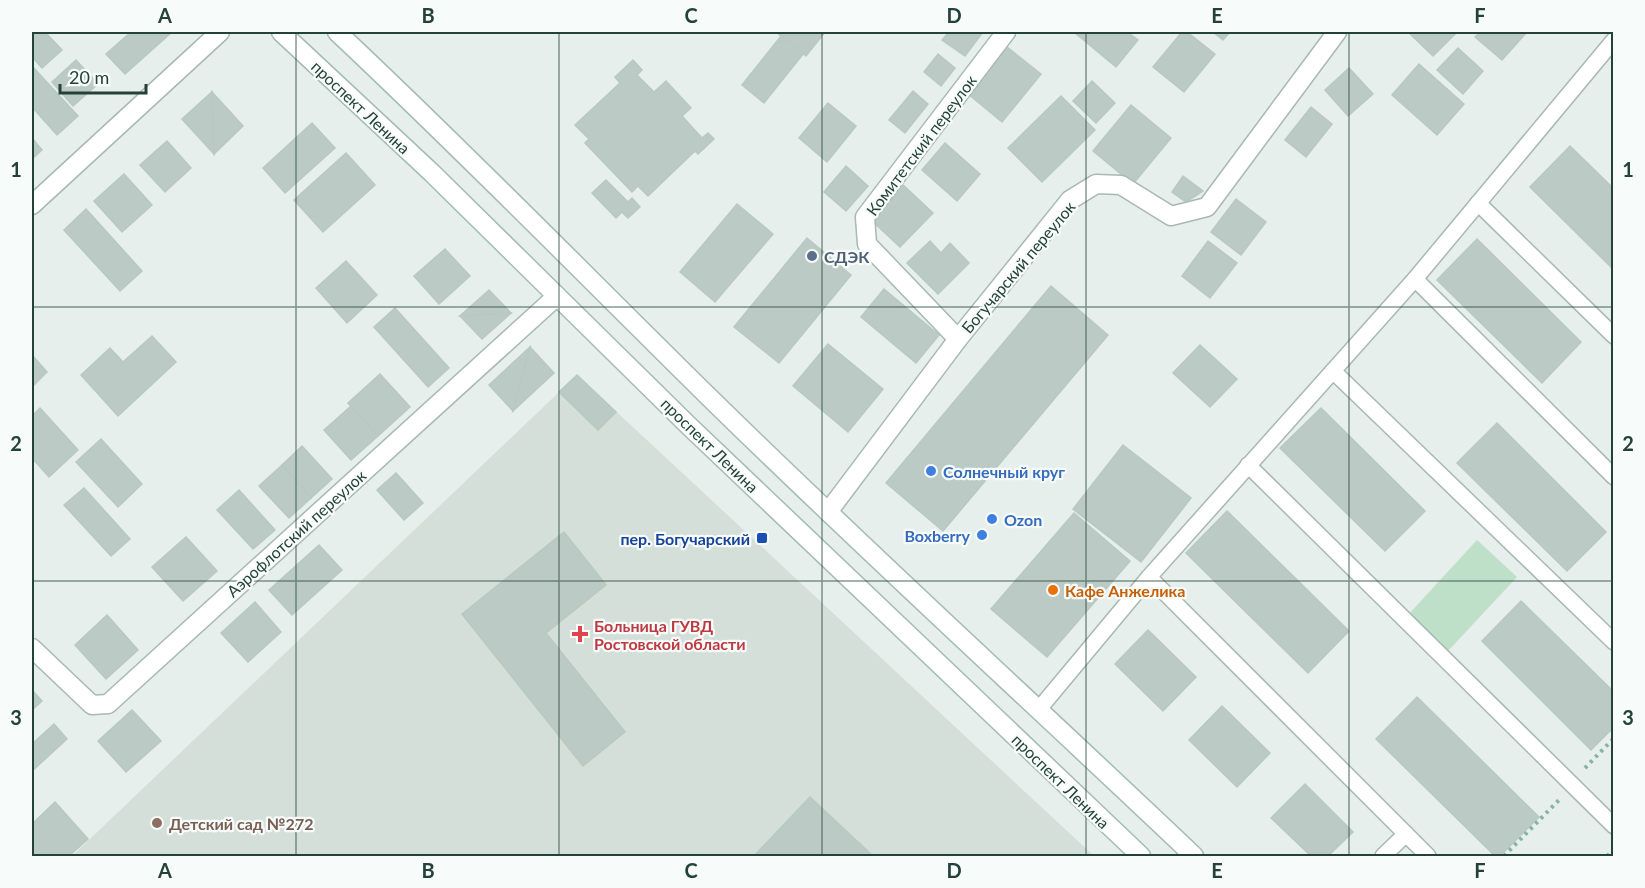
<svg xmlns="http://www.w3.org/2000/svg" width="1645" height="888" viewBox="0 0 1645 888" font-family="Lato,sans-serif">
<rect width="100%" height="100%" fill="#e6efeb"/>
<path fill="#d4dfda" d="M577,375L1094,856H72Z"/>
<path fill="#bfe0c8" d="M1477,540L1517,577L1447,652L1408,615Z"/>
<g fill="#bbcac4" stroke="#b8c9c2" stroke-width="1.5">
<path d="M32,32H45L62,50L42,68L32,57Z"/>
<path d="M131,32H172L125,74L106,54Z"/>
<path d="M776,32H825L806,56Z"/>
<path d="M949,32H983L965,56L942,40Z"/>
<path d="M1074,32H1127L1138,40L1116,67Z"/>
<path d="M1182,32H1187L1215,54L1184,92L1153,67Z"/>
<path d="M1213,32H1230L1223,40Z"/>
<path d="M1408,32H1452L1455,34L1433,56Z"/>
<path d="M1480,32H1527L1502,60L1475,37Z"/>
<path d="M781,36L804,53L764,103L742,85Z"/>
<path d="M1007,47L1041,74L1002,122L968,94Z"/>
<path d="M1458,48L1483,71L1463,94L1437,70Z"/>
<path d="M938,54L955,68L941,86L924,72Z"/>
<path d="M76,60L98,84L73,106L52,82Z"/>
<path d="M633,60L642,70L637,75L654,92L666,81L691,108L682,116L702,138L708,133L714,139L698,154L695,151L648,196L638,186L632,192L585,143L589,139L575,125L620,83L615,77Z"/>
<path d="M1419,64L1464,104L1437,135L1392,95Z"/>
<path d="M32,66L78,116L57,135L32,107Z"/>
<path d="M1349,68L1373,94L1348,116L1325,90Z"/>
<path d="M1092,81L1115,103L1096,123L1073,101Z"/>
<path d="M913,91L928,104L905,133L889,120Z"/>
<path d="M212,92L214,154L182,119Z"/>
<path d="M212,92L243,126L214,154Z"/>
<path d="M1061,96L1095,130L1042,182L1008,148Z"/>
<path d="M828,103L856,126L827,162L799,138Z"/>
<path d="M1131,105L1171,138L1133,184L1093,151Z"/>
<path d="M1311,107L1332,124L1306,157L1285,140Z"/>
<path d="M312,123L335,148L285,193L263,168Z"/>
<path d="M32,138L42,150L32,159Z"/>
<path d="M167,141L191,168L165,192L140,165Z"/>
<path d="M945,143L980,174L957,201L922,170Z"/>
<path d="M1570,146L1614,189V270L1530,187Z"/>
<path d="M346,153L375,185L323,232L294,200Z"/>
<path d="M846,166L868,186L846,211L824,192Z"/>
<path d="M124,174L152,205L122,232L94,201Z"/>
<path d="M1183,176L1203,191L1186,202L1172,192Z"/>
<path d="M606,180L628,202L632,198L640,207L628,218L622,212L616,218L592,193Z"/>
<path d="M902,184L933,213L900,247L869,218Z"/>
<path d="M1236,199L1266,222L1241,255L1211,232Z"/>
<path d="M737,204L773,234L715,302L680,272Z"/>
<path d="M86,209L142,271L120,291L64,230Z"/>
<path d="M807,238L851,275L779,363L734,327Z"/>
<path d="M1477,239L1581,342L1542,383L1437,280Z"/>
<path d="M930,241L941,253L950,243L969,263L938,294L907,263Z"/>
<path d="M1208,241L1237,263L1210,298L1182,276Z"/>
<path d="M445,249L470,276L439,304L414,276Z"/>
<path d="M346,261L377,295L347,323L316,288Z"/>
<path d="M1051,286L1108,335L943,531L886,483Z"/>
<path d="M884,289L939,335L916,363L861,317Z"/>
<path d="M489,290L511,313L460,316Z"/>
<path d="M395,308L449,368L428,387L374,327Z"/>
<path d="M511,313L482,339L460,316Z"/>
<path d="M152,336L176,362L118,416L81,375L110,348L123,362Z"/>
<path d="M828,344L883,389L848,432L793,386Z"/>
<path d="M1200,345L1237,379L1210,407L1173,373Z"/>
<path d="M530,347L513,411L489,385Z"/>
<path d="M530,347L554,373L513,411Z"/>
<path d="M32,355L47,372L32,387Z"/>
<path d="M380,374L410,407L378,436L348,403Z"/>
<path d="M577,375L616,412L598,430L559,392Z"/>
<path d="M351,406L378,436L351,460L324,430Z"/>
<path d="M40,408L78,450L49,477L32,458V416Z"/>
<path d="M1321,408L1425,511L1385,551L1280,448Z"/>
<path d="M1497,423L1606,532L1567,571L1457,463Z"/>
<path d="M101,439L142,484L118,507L76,462Z"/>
<path d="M1123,445L1191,498L1141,562L1073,509Z"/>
<path d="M302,446L332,479L311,498L282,465Z"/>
<path d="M282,465L311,498L289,518L259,486Z"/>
<path d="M396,473L423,503L404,520L377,490Z"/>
<path d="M84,488L130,539L111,556L64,505Z"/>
<path d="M239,490L275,530L253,549L217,510Z"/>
<path d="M1227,511L1349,631L1308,673L1186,553Z"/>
<path d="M1074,513L1130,561L1047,657L991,609Z"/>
<path d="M564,532L606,585L546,633L625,732L583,766L462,614Z"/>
<path d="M186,537L217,571L183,601L152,567Z"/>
<path d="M319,545L342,570L292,615L269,590Z"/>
<path d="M1521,601L1614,692V727L1591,750L1482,641Z"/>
<path d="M255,602L281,632L248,662L221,633Z"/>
<path d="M107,615L138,650L106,679L75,645Z"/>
<path d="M1148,630L1196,677L1163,711L1115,664Z"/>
<path d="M32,690L42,701L32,710Z"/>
<path d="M1417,697L1539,817L1500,856H1495L1376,739Z"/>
<path d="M1222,706L1270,753L1237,787L1189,740Z"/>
<path d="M132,710L161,741L126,772L98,741Z"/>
<path d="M54,724L67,739L32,771V744Z"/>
<path d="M1305,784L1353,832L1328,856H1311L1271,818Z"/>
<path d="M810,797L873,856H754Z"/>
<path d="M55,802L88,839L69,856H33L32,824Z"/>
</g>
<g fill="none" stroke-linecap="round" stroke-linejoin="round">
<g stroke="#a8b8b2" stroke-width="18">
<g id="lane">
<path d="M1478,203L1614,336"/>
<path d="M1415,279L1614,477"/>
<path d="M1333,371L1614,642"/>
<path d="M1248,465L1614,826"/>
<path d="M1149,577L1428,856"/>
<path d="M1039,709L1149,577L1415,279L1614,40"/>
<path d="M1383,856L1406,834"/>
</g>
</g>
<g stroke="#a8b8b2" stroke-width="21">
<g id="street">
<path d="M32,205L220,32"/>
<path d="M958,339L867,244L865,217L1006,32"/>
<path d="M828,512L958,339L1070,200L1096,184L1121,185L1171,216L1207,207L1337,32"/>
<path d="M32,648L92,705L108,704L557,296"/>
</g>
</g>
<g stroke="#a4bbb3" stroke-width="21">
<g id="secondary">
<path d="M281,32L432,173L688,425L1141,856"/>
<path d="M337,32C465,152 587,277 712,400C870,555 1034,704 1194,856"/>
</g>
</g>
<g stroke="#86b3a5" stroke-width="4" stroke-dasharray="3 4.5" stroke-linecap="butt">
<path d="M1585,768L1614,738"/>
<path d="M1504,856L1559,800"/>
<path d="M1607,856L1614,850"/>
</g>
<use href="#lane" stroke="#fff" stroke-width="15"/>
<use href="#street" stroke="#fff" stroke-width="18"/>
<use href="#secondary" stroke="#fff" stroke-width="18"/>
</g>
<path fill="none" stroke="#24423a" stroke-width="1.5" stroke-opacity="0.55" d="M296,32V856M559,32V856M822,32V856M1086,32V856M1349,32V856M32,307H1614M32,581H1614"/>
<circle fill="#5c6f8a" stroke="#f7fbf9" stroke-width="2" cx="812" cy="256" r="6"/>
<g fill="#3f7fe0" stroke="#f7fbf9" stroke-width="2">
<circle cx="931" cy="471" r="6"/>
<circle cx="992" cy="519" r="6"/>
<circle cx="982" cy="535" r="6"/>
</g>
<rect fill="#1a4fb4" stroke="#f7fbf9" stroke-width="2" x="756" y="532" width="12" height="12" rx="3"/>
<circle fill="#e8710a" stroke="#f7fbf9" stroke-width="2" cx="1053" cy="590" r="6"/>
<path fill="#e0444e" stroke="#f7fbf9" stroke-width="2" d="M577 625h6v6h6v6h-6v6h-6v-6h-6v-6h6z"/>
<circle fill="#8d6e63" stroke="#f7fbf9" stroke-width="2" cx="157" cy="823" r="6"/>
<g text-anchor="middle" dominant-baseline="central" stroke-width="4.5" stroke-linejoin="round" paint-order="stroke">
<g font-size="16" fill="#24423a" stroke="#f7fbf9">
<text transform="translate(361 107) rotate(43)">проспект Ленина</text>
<text transform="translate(921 145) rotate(-53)">Комитетский переулок</text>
<text transform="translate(1018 267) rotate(-50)">Богучарский переулок</text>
<text transform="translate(710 445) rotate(44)">проспект Ленина</text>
<text transform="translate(296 533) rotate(-42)">Аэрофлотский переулок</text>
<text transform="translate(1061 781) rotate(44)">проспект Ленина</text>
</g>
<g font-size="16" font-weight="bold" fill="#4e5e75" stroke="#f7fbf9" text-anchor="start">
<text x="824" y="256">СДЭК</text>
</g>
<g font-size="16" font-weight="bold" fill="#366cbe" stroke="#f7fbf9" text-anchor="start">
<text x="943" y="471">Солнечный круг</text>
<text x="1004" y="519">Ozon</text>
<text x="970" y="535" text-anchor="end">Boxberry</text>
</g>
<g font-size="16" font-weight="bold" fill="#164399" stroke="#f7fbf9" text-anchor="end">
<text x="750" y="538">пер. Богучарский</text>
</g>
<g font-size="16" font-weight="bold" fill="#c56008" stroke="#f7fbf9" text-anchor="start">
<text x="1065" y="590">Кафе Анжелика</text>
</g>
<g font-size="16" font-weight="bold" fill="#be3a42" stroke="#f7fbf9" text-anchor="start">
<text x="594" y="625">Больница ГУВД<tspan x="594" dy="18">Ростовской области</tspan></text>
</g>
<g font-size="16" font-weight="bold" fill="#785e54" stroke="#f7fbf9" text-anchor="start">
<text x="169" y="823">Детский сад №272</text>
</g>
</g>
<rect width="1645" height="888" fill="none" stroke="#f7fbf9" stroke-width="66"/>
<path d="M60 84v9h86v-9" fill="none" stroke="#24423a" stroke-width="3"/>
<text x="69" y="84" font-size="18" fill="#24423a" stroke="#f7fbf9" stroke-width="4.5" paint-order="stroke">20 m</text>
<rect x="33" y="33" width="1579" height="822" fill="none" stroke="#24423a" stroke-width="2"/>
<g font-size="20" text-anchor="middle" font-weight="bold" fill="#24423a">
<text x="165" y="23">A</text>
<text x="428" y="23">B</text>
<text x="691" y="23">C</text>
<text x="954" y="23">D</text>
<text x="1217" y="23">E</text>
<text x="1480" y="23">F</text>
<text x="16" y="177">1</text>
<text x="1628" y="177">1</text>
<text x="16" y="451">2</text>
<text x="1628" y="451">2</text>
<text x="16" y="725">3</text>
<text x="1628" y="725">3</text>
<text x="165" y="878">A</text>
<text x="428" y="878">B</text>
<text x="691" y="878">C</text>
<text x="954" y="878">D</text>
<text x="1217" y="878">E</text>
<text x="1480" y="878">F</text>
</g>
</svg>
